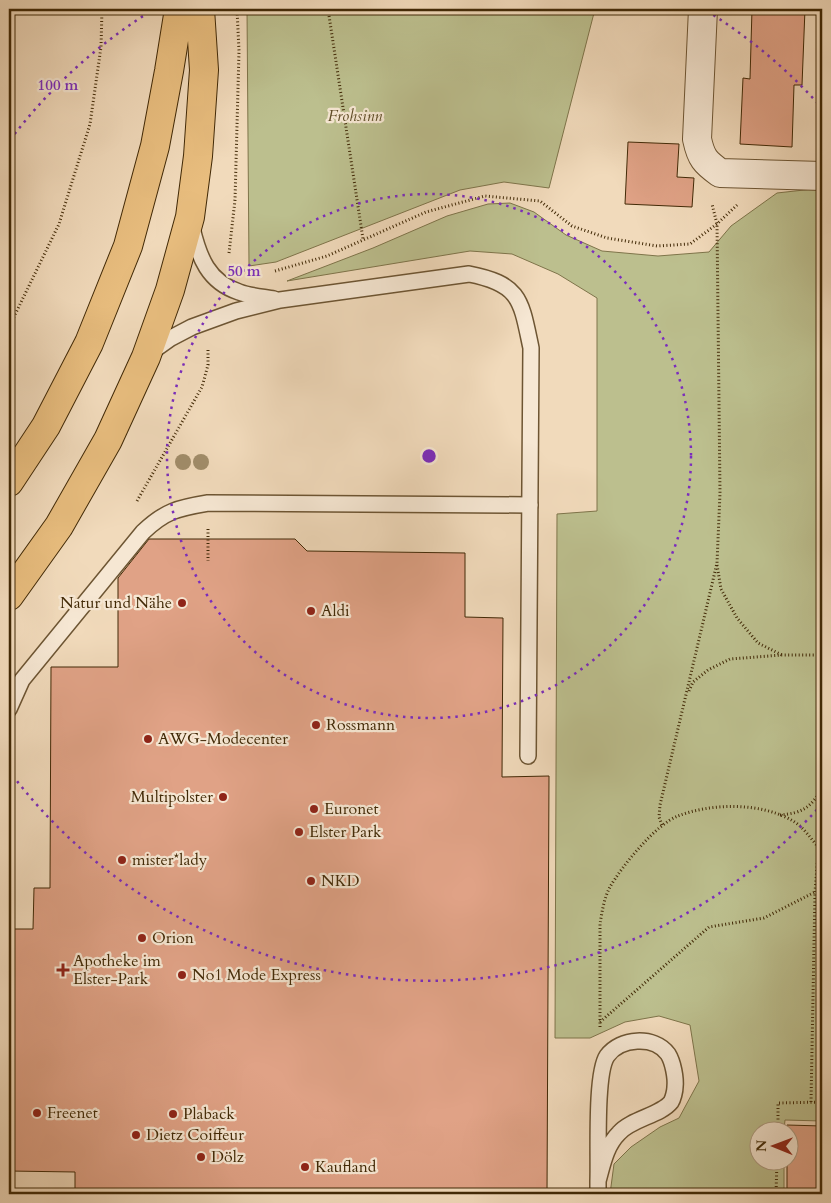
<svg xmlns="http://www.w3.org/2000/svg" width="831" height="1203" viewBox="0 0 831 1203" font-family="Cardo,serif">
<rect width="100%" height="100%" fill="#f1dabb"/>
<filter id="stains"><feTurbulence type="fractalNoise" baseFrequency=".004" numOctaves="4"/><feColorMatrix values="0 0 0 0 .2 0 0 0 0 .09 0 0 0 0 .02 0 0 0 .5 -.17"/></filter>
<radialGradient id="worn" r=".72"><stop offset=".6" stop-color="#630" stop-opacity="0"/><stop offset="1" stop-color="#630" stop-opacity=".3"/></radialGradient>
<g fill="#bcbf8e" stroke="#7e744a">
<path d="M247,9H595L549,188L504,182L460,190L276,262L249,266Z"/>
<path d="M822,188V1121L785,1120L784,1130H758V1160L784,1161V1194H610L614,1164L631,1147L660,1127L679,1118L699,1081L690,1025L659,1016L625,1022L590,1038H555L557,514L597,511V298L558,274L512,254L470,251L287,281L373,248L447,216L488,204L510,203L534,212L566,235L602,251L658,256L709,252L731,226L777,193Z"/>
</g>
<g fill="#e0a286" stroke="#412906">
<path d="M752,9H805L802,85H794L792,147L740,144L743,78L750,79Z"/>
<path d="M628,142L679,144L677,177L694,178L692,207L625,204Z"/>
<path d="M149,539H295L307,551L465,553V617L503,618L502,777L549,776L547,1194H75V1172L9,1171V929H33L34,888H50L51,667H118V578Z"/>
<path d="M787,1125L822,1126V1191H787V1160H788Z"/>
</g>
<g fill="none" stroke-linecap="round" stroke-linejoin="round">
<g stroke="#6d5533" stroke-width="18">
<g id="lane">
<path d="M192,228C199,257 208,282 239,292C249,296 263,297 274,299"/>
<path d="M150,353L171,338L192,327L236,311L280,300L469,274C521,284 521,301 531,348L528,756"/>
<path d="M9,709L22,680L143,532C165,511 178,508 208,503L530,505"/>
<path d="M598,1194V1181C599,1156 595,1074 607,1056C620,1038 654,1035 668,1054C673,1062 676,1078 675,1087C675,1091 673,1099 671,1102C661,1115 631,1119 619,1133C606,1146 603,1163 598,1181"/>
</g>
</g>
<g stroke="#6d5533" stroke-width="30">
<path id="street" d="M703,9L697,139C701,158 705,162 720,173L822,176"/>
</g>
<g stroke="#412906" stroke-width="30">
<g id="primary">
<path d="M9,482L46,426L89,343L128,246L155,146L169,71L179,9"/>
<path d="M9,596L59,526L108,440L146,357L170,290L190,217L198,156L204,70L200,9"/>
</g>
</g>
<g stroke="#412906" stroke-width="3" stroke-dasharray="1 2.5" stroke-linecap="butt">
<path d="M328,9L363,239"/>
<path d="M229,253L235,200L239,51L237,9"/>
<path d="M275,271L327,256L426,212L485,196L540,201L572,226L607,238L657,246L690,244L717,224L737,205"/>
<path d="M9,327L59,224L90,124L101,47L102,9"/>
<path d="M137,501L202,387L208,365V348"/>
<path d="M208,529V561"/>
<path d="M717,565L721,589L737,618L758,643L782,655"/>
<path d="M689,691L693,682L708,670L730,659L782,655H822"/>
<path d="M780,815C802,813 811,808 822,788"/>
<path d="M662,825L659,817L660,805L717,563L720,493L717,224L712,204"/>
<path d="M600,1022L709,927L764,918L815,892"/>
<path d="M600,1027V924C602,912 604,898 610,887C622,866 656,824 678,816C711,803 761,802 793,821C805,828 812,841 822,851"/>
<path d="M811,1102L815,892L822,804"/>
<path d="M778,1130V1103L822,1102"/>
<path d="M776,1194L777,1160"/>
<path d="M812,1194V1191"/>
</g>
<use href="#lane" stroke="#f6e7d3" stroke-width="15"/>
<use href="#street" stroke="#f6e7d3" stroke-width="28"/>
<use href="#primary" stroke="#e8bd7e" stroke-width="28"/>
</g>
<g fill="#a18d6a">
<circle cx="183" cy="462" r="8"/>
<circle cx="201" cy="462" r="8"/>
</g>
<g fill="none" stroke="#7b2cbf" stroke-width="2.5" stroke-dasharray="2.5 5">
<circle cx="429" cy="456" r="262"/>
<path d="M822 804A525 525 0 0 1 10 772M10 140A525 525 0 0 1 151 11M707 11A525 525 0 0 1 822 108"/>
</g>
<g fill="#8f2418" stroke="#f6e7d3" stroke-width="2">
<circle cx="182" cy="603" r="5"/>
<circle cx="311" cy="611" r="5"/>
<circle cx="316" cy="725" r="5"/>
<circle cx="148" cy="739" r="5"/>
<circle cx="223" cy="797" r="5"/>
<circle cx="314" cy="809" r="5"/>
<circle cx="299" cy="832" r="5"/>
<circle cx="122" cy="860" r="5"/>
<circle cx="311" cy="881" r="5"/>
<circle cx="142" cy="938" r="5"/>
<path d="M60.5 962.5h5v5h5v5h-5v5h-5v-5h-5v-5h5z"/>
<circle cx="182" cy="975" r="5"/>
<circle cx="37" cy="1113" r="5"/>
<circle cx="173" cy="1114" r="5"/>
<circle cx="136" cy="1135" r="5"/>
<circle cx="201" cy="1157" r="5"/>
<circle cx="305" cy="1167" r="5"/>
</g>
<g text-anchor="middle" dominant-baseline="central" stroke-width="4.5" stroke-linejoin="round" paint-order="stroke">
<g font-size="16" font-style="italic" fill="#604e28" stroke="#f6e7d3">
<text x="355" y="116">Frohsinn</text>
</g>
<g font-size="16" fill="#412906" stroke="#f6e7d3" text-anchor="start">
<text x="172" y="603" text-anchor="end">Natur und Nähe</text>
<text x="321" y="611">Aldi</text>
<text x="326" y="725">Rossmann</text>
<text x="158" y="739">AWG-Modecenter</text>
<text x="213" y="797" text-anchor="end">Multipolster</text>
<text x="324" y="809">Euronet</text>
<text x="309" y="832">Elster Park</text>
<text x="132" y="860">mister*lady</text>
<text x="321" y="881">NKD</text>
<text x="152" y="938">Orion</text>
<text x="73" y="961">Apotheke im<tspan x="73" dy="18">Elster-Park</tspan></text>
<text x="192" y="975">No1 Mode Express</text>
<text x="47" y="1113">Freenet</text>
<text x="183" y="1114">Plaback</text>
<text x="146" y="1135">Dietz Coiffeur</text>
<text x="211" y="1157">Dölz</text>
<text x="315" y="1167">Kaufland</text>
</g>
</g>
<circle cx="429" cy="456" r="8" fill="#7b2cbf" stroke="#f6e7d3" stroke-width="2.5"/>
<g font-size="15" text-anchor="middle" font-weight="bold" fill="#7b2cbf" stroke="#f6e7d3" stroke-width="4.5" stroke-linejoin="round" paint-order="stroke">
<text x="58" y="90">100 m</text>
<text x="244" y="276">50 m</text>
</g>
<rect width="831" height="1203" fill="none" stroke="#f1dabb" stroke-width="30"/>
<rect x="10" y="10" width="811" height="1183" fill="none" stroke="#412906" stroke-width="2.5"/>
<rect x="15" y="15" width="801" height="1173" fill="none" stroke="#412906"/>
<g transform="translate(774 1146) rotate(271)"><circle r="24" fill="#f6e7d3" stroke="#ae9b81"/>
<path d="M0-4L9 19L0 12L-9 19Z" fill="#8f2418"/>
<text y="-8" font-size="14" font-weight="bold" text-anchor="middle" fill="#412906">N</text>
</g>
<rect width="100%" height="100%" filter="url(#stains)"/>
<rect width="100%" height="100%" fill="url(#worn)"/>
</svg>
